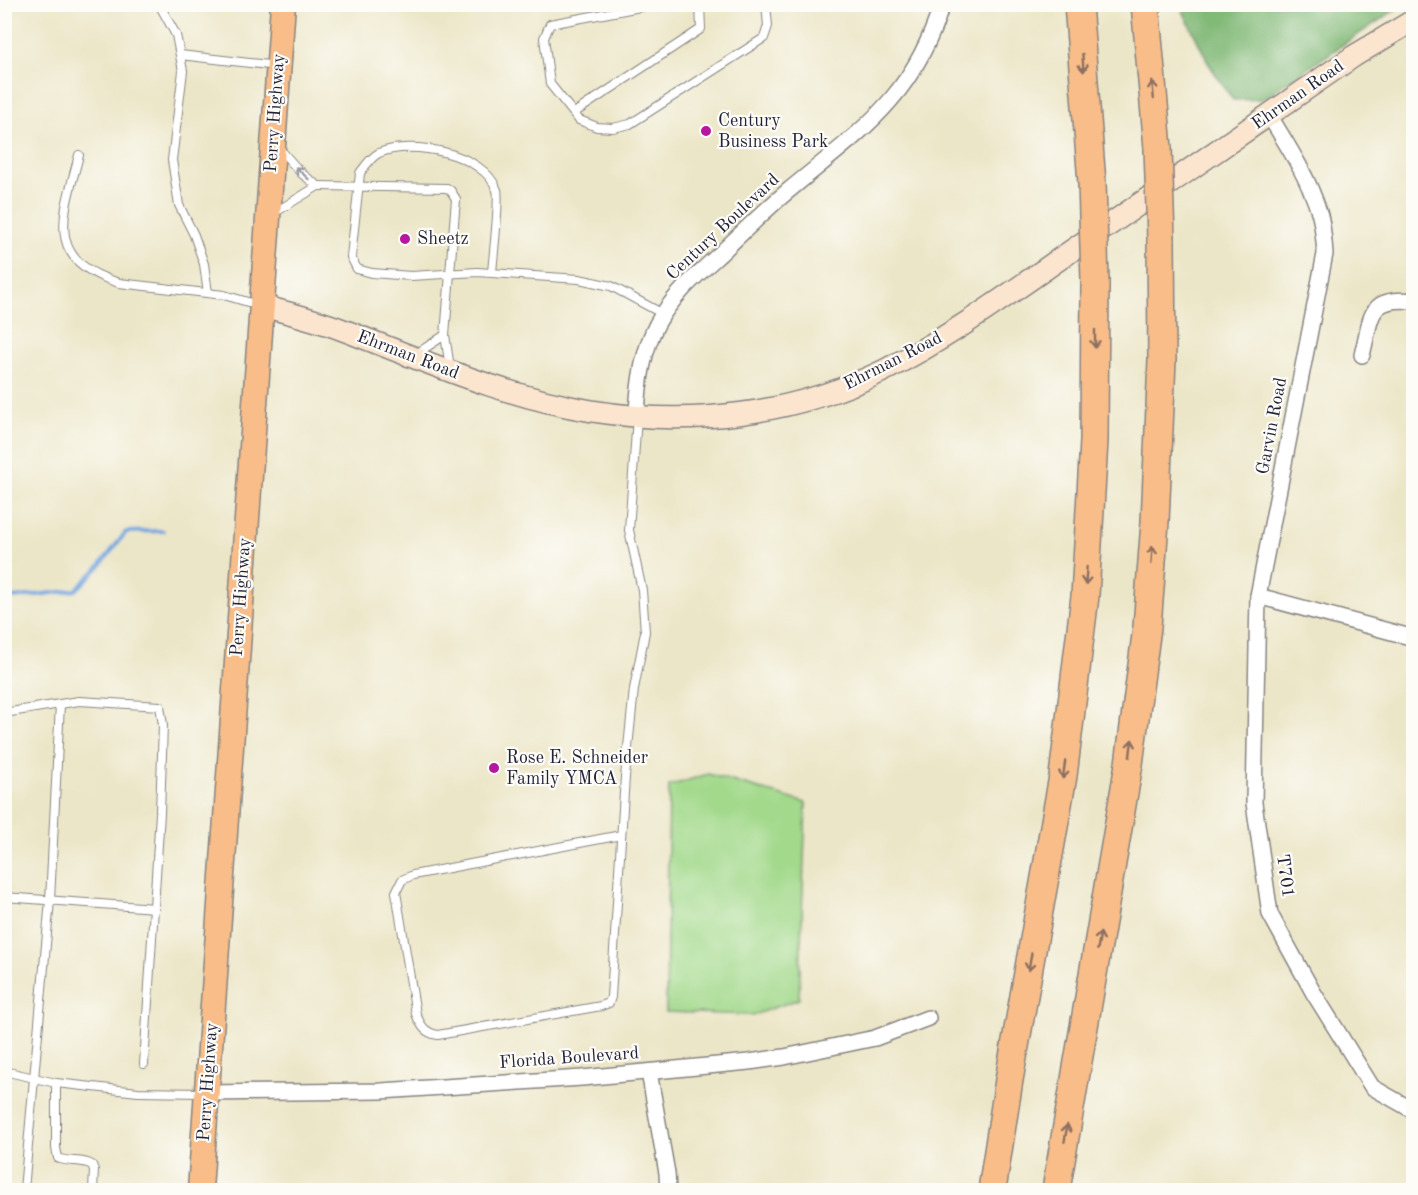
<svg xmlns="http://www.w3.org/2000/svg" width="1418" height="1195" viewBox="0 0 1418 1195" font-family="'Old Standard TT',serif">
<rect width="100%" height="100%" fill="#fdfcf7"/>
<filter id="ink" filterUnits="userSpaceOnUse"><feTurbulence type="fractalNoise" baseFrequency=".0167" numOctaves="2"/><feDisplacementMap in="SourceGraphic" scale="12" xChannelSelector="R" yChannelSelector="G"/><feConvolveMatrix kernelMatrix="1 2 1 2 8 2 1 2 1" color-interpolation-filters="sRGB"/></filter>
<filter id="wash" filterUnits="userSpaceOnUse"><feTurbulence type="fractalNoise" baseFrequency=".008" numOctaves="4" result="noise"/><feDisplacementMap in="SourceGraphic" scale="24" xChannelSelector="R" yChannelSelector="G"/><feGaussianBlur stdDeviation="1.35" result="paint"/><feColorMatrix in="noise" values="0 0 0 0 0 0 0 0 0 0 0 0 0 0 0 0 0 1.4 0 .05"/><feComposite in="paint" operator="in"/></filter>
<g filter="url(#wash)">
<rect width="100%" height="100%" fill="#ece6c8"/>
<path fill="#a2d98b" stroke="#627e63" stroke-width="1.5" d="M708,774L806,803L799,999L753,1015L666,1012L669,786Z"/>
<path fill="#81b977" stroke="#526e59" stroke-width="1.5" d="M1180,5H1402L1262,99L1233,100L1209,64Z"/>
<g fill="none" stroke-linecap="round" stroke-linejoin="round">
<path stroke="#75a5df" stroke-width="4" d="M4,599L76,590L99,567L126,532L163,531"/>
</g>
</g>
<g filter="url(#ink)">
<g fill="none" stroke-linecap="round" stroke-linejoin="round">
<g stroke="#878482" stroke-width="10">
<g id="lane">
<path d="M159,4L176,35L183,71L172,160L179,205L194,235L204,264L208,293"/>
<path d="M656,4L550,24L544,38L550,84L579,120L597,127L613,128L630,124L764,38L768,26L766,4"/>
<path d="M180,55L277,66"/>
<path d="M574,113L701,29L700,4"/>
<path d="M79,155C64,215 42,260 119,283L224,295L258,305"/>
<path d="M318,186L447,188L451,191L456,199L445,335L450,368"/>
<path d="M274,213L318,186L301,173L278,147"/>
<path d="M492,273C493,258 500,200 497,190C484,153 411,139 379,153C371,157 365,166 360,173L351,257L357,269L372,273L411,276L477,272L579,279L611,286L663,314"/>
<path d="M416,354L445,335"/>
<path d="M4,713L79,701L160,706L163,725L160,813L144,1064"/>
<path d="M621,835L413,875L402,880L396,892L416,1014C421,1026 425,1033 438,1035L601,1006L609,1003L611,997L625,777L634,689L645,632L642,590L629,530L637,417"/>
<path d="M4,897L155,908"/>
<path d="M4,1071L56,1083L138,1092L203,1093"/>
<path d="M56,1083V1148L58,1158C69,1163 82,1159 92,1165L94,1170L93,1190"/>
<path d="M24,1190L50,900L60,704"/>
</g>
</g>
<g stroke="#878482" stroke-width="18">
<g id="street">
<path d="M1269,115C1288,146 1308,177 1319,212C1323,225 1324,240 1325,254L1258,596L1254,803L1270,914L1313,992L1372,1087L1414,1111"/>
<path d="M1362,355C1372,317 1367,296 1414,301"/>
<path d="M637,417C638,385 642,352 657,324C672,296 698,274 721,253C743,232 765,210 788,191C860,131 913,99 942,4"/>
<path d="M1258,596L1414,638"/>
<path d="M649,1072L667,1173L668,1190"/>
<path d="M207,1093L381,1091L582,1078L749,1062L784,1057L875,1038L928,1018"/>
</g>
</g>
<g stroke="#878482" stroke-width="24">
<path id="secondary" d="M262,306C289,313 317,320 343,330C425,361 505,397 592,411C691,427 792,415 883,371C957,334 1025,282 1093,236C1180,176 1267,117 1354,56L1414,20"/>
</g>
<g stroke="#878482" stroke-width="27">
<path id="primary" d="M200,1190L283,4"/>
</g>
<g stroke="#878482" stroke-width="30">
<g id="highway">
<path d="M1078,4L1092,183"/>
<path d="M1145,4L1158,148"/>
<path d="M992,1190L1009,1080L1063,776L1085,596L1094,441L1095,281"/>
<path d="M1056,1190L1129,764L1147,627L1155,522L1162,360L1161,239"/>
</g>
</g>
<use href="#lane" stroke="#fff" stroke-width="8"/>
<use href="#street" stroke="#fff" stroke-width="15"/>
<use href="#secondary" stroke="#fce5cf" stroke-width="21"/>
<use href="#primary" stroke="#f8bd88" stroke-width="24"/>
<use href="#highway" stroke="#f8bd88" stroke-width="27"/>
<g stroke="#878482" stroke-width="30" stroke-linecap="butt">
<g id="highway-bridge">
<path d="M1158,148L1161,239"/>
<path d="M1092,183L1095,281"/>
</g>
</g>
<use href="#highway-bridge" stroke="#f8bd88" stroke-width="27"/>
</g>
<defs><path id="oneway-shaft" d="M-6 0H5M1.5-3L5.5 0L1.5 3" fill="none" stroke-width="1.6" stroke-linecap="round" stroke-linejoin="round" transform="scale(1.5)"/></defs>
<g stroke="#8d7062">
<use href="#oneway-shaft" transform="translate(1083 63) rotate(86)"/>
<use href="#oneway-shaft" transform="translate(1153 90) rotate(-95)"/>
<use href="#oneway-shaft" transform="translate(1095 339) rotate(90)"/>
<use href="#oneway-shaft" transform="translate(1152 555) rotate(-86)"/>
<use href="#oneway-shaft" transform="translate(1086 576) rotate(94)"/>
<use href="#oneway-shaft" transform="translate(1131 748) rotate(-83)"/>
<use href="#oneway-shaft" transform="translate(1064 770) rotate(98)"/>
<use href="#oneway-shaft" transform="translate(1099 941) rotate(-80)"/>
<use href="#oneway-shaft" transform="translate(1030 962) rotate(100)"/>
<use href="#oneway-shaft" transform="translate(1066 1133) rotate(-80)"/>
</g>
<use stroke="#9c9ca7" href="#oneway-shaft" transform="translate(302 173) rotate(-137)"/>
</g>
<g fill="#b5179e" stroke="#fdfcf7" stroke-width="2">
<circle cx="706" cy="131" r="6"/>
<circle cx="405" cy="239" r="6"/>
<circle cx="494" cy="768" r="6"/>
</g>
<g text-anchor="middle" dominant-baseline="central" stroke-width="4.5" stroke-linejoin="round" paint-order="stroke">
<g font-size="18" fill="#22223b" stroke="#fdfcf7">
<text transform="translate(1298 95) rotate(-35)">Ehrman Road</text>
<text transform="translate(275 113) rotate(-86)">Perry Highway</text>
<text transform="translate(723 227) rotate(-43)">Century Boulevard</text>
<text transform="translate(408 355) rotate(21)">Ehrman Road</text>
<text transform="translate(893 361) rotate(-27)">Ehrman Road</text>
<text transform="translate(1272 426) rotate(-79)">Garvin Road</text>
<text transform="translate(241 597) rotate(-86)">Perry Highway</text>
<text transform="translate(1285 876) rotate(82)">T701</text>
<text transform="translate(569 1058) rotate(-4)">Florida Boulevard</text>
<text transform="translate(208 1082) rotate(-86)">Perry Highway</text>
</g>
<g font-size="18" fill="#22223b" stroke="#fdfcf7" text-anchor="start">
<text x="718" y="121">Century<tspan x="718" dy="21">Business Park</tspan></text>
<text x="417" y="239">Sheetz</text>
<text x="506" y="758">Rose E. Schneider<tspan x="506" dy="21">Family YMCA</tspan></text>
</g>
</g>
<rect width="1418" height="1195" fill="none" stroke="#fdfcf7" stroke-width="24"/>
</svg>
